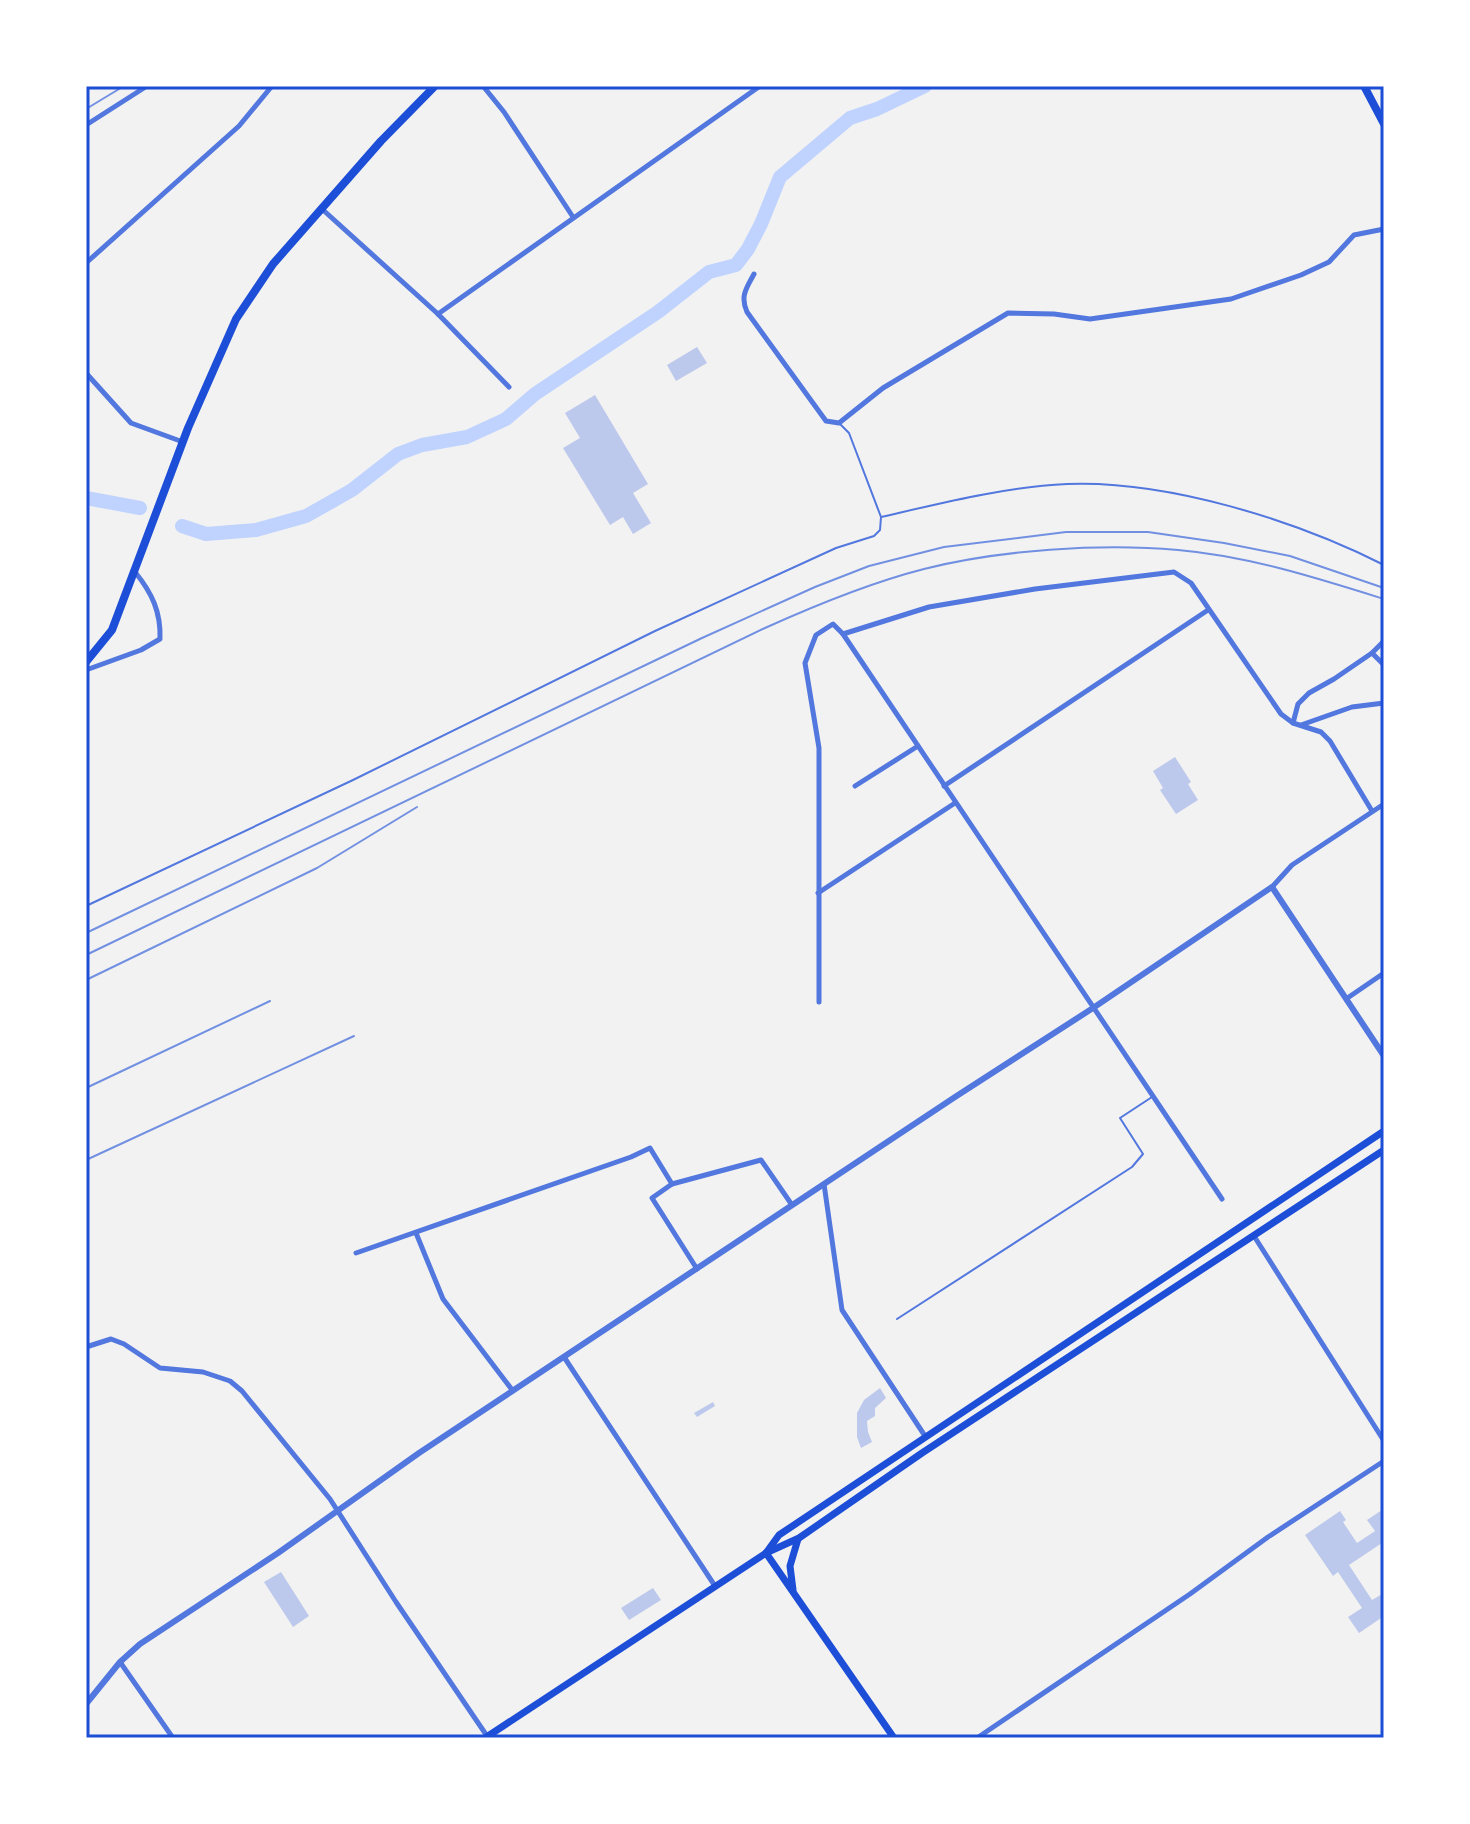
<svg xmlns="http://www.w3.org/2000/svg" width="1470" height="1824" viewBox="0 0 1470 1824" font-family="Manrope,sans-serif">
<rect width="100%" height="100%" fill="#f2f2f2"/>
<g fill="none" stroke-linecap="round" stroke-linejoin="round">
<g stroke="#bfd3fe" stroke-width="14">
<path d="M86,498L140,508"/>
<path d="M182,526L206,534L256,530L306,516L352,490L398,454L422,445L467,437L506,419L535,394L658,312L709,272L736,265L748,249L761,224L780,177L850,118L877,109L925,86"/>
</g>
</g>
<g fill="#bdc9ec">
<path d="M697,347L707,363L676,381L667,365Z"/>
<path d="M595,395L648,484L633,493L651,523L633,534L623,517L610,525L563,448L580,438L565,413Z"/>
<path d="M1175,757L1191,782L1188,784L1198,800L1176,814L1160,790L1163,788L1153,771Z"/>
<path d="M880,1388L886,1398L875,1408V1416L867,1421L868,1432L872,1442L861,1448L857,1437V1413L864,1400Z"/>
<path d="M713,1402L715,1406L697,1417L694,1413Z"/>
<path d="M1382,1510L1384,1546L1382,1543L1349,1565L1372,1600L1384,1593V1616L1359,1633L1348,1617L1362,1608L1338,1572L1333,1576L1305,1535L1340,1511L1346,1520L1343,1522L1357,1543L1375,1531L1367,1520Z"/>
<path d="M281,1572L309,1616L293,1627L264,1582Z"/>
<path d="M653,1588L661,1600L629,1620L621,1608Z"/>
</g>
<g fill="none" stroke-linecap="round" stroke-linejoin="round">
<g stroke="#5277de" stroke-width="2">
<path d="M881,517C942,503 1005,487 1067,484C1167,480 1295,520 1384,565"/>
<path d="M86,906L353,780L655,631L836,548L874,536L880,530L881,517L849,433L840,424"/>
<path d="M897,1319L1132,1167L1143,1154L1120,1118L1152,1097"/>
</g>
<g stroke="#5277de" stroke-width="5">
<path d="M483,86L504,112L573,217"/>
<path d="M86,125L147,86"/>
<path d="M322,209L438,314L509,387"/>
<path d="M86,263L239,126L272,86"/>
<path d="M754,274C746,289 740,296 747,312L826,421L839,423L883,388L1008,313L1054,314L1090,319L1231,299L1301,275L1329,262L1354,235L1384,229"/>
<path d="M438,314L760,86"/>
<path d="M86,373L131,423L183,442"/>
<path d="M843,634L1222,1199"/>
<path d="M1384,641L1372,653L1384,665"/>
<path d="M86,670L141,650L160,639C161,612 152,593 135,572"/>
<path d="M1293,723L1298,704L1309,693L1334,679L1372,653"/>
<path d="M1301,725L1352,707L1384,703"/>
<path d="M855,786L918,746"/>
<path d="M944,786L1208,610"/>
<path d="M1272,887L1292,865L1384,804"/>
<path d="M818,893L955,803"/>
<path d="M1346,999L1384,973"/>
<path d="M819,1002V748L805,663L816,635L833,624L843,634L929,607L1035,589L1174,572L1191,583L1281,714L1293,723L1321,732L1330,741L1372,811"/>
<path d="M672,1184L652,1198L697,1269"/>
<path d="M824,1184L842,1310L925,1436"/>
<path d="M416,1233L443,1299L513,1391"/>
<path d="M1254,1236L1384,1441"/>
<path d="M356,1253L631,1157L650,1148L672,1184L761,1160L792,1205"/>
<path d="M86,1347L111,1339L124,1344L160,1368L203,1372L230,1381L242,1391L330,1499L396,1602L487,1736"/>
<path d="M564,1357L715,1586"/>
<path d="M120,1662L173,1738"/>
<path d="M977,1738L1190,1594L1268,1537L1384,1461"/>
</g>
<path stroke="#5277de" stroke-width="6" d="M86,1704L120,1662L140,1644L278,1553L419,1453L955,1097L1093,1008L1272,887L1384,1056"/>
<g stroke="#1d4ed8" stroke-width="7">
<path d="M766,1553L779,1535L1384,1131"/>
<path d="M766,1553L894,1738"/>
<path d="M793,1590L790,1566L798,1539"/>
<path d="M485,1738L766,1553L799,1538L922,1453L1384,1150"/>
</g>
<g stroke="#1d4ed8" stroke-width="8">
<path d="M1364,86L1384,124"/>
<path d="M86,662L112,630L188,428L236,319L273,264L381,141L435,86"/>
</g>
<g stroke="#7290e2" stroke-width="2">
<path d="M86,109L124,86"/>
<path d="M86,933L702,638L815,587L869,566L944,547L1066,532H1148L1224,543L1290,556L1381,587"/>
<path d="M86,955L765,628C816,605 869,583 924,569C999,550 1100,543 1178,550C1248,556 1317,578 1384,599"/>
<path d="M86,980L317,868L417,807"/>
<path d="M86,1088L270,1001"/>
<path d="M86,1160L354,1036"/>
</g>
</g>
<rect width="1470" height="1824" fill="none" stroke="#ffffff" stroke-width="176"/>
<rect x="88" y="88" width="1294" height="1648" fill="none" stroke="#1d4ed8" stroke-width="3"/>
</svg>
